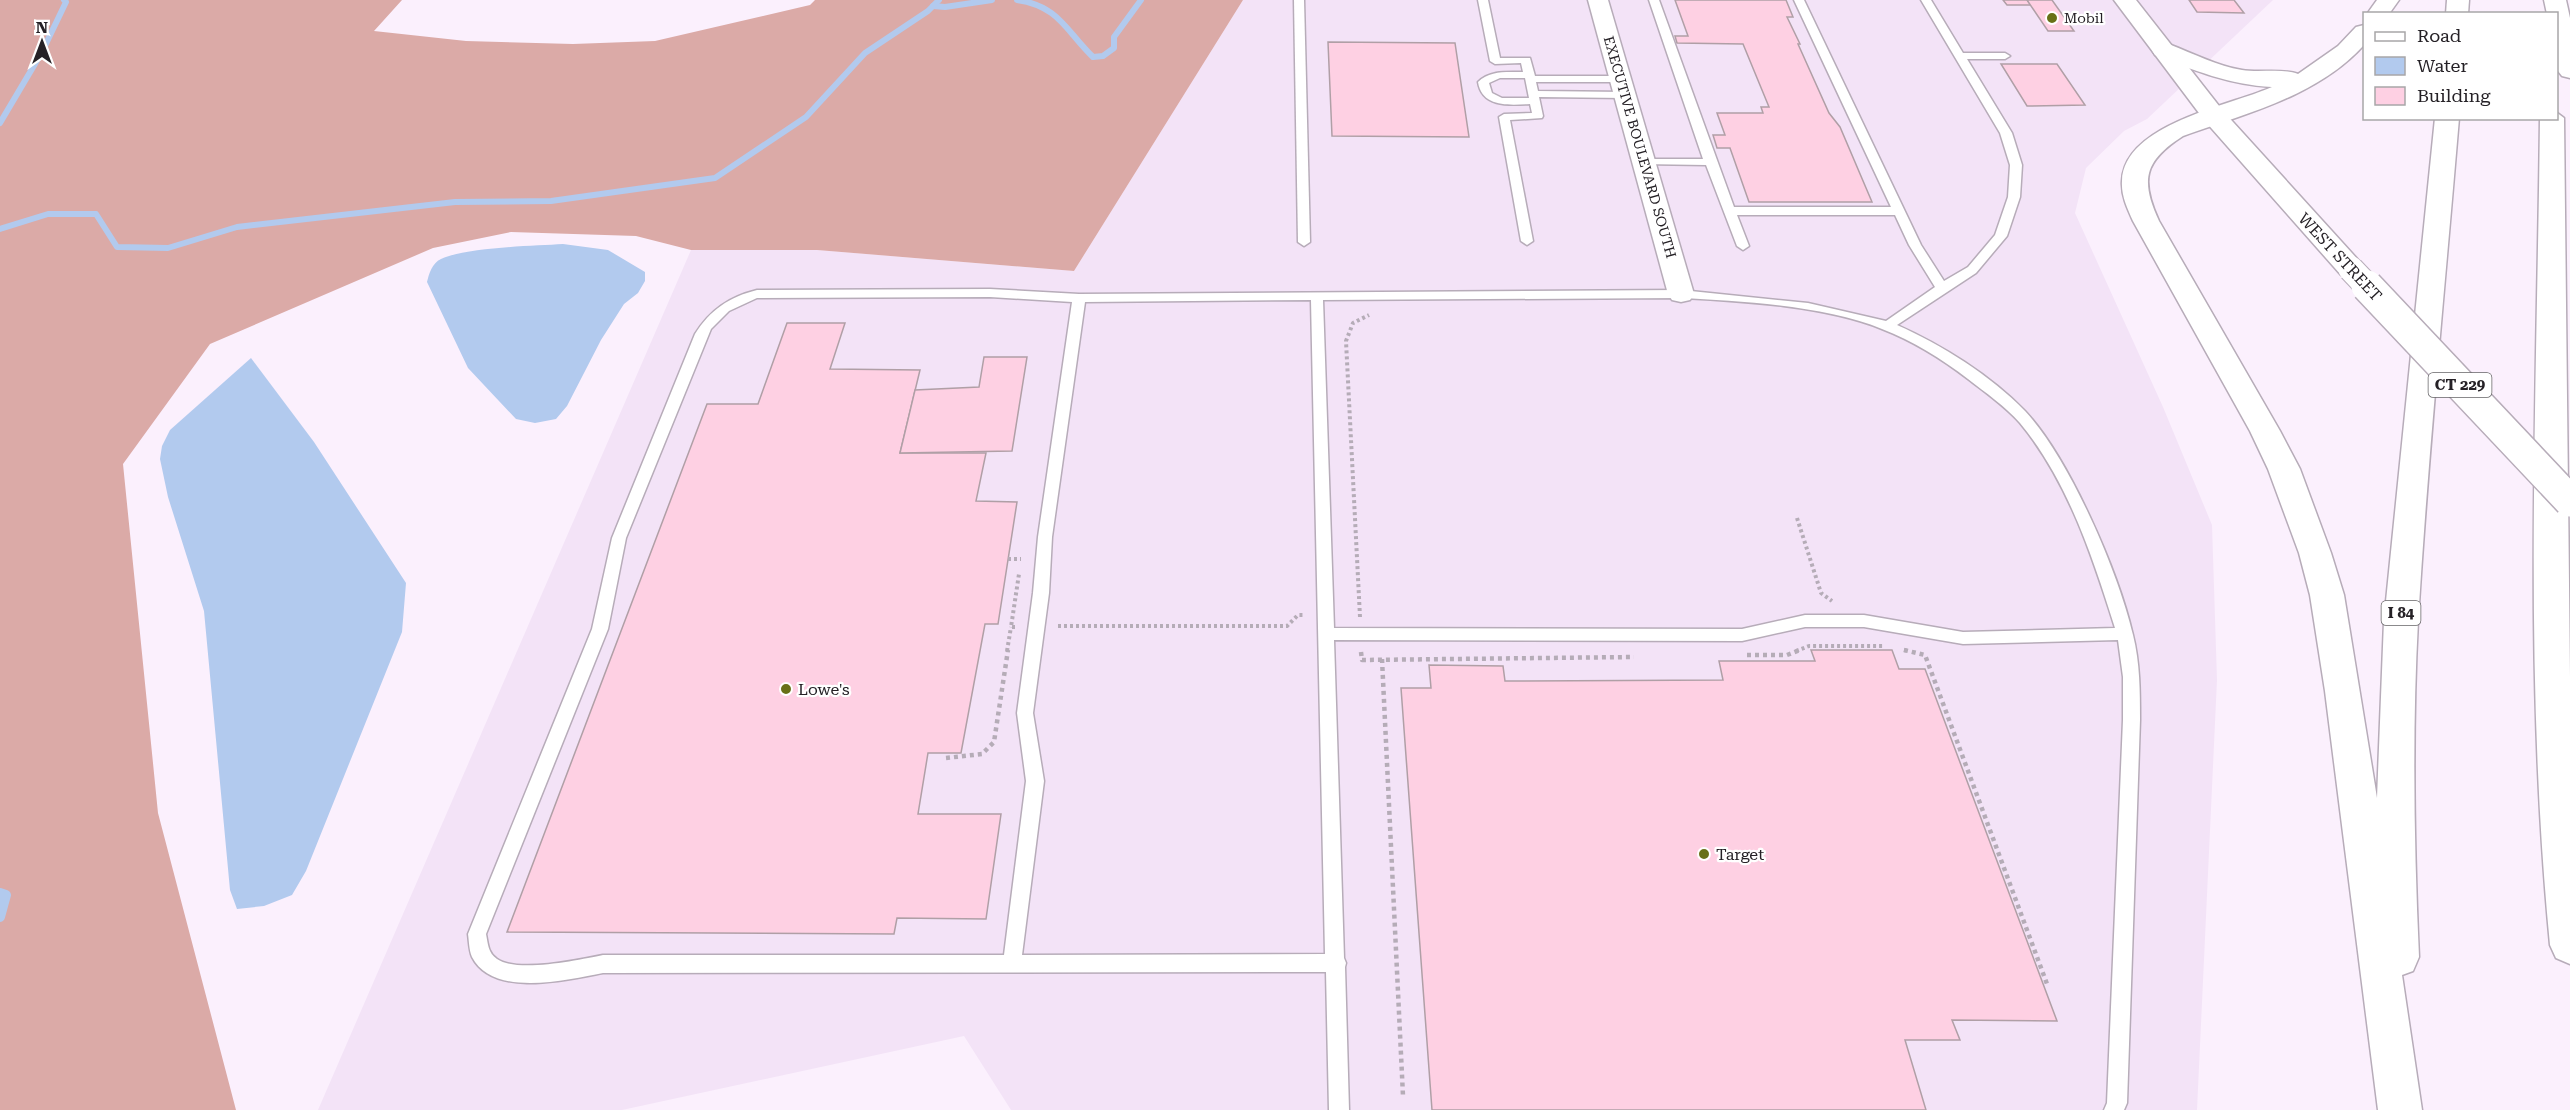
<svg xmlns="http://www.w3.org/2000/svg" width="2570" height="1110" viewBox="0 0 2570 1110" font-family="'Roboto Serif',serif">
<rect width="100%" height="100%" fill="#fbf0fd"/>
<path fill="#f3e3f7" d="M1243,0H2273L2147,119L2124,131L2086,168L2075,213L2163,407L2212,525L2217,680L2197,1110H1011L964,1036L622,1110H318L691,250H817L1074,271Z"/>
<path fill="#dbaaa7" d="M0,0H402L374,31L466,41L573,44L655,41L810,5L815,0H1243L1074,271L817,250H691L636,236L511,232L433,248L210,344L123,464L158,813L236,1110H0Z"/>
<g fill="#b2caee">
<path d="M563,244L608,250L645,272V281L638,293L624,304L601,340L567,406L556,419L535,423L516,419L468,368L427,282C429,274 432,263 441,259C468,247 532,246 563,244Z"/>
<path d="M251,358L314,442L406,583L402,632L306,871L292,895L264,906L237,909L230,890L204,611L168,497L160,459L162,446L170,430Z"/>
</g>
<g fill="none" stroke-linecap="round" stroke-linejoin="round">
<g stroke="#b2caee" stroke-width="6">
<path d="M1017,0C1059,6 1066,31 1093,57L1103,56L1114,48V37L1141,0"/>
<path d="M933,6L945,7L992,0"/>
<path d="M0,123L42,52L66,2L64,0"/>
<path d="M0,229L48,214H96L117,247L168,248L237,227L455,202L551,201L715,178L806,117L865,53L928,11L939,0"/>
</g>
<path stroke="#b2caee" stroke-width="10" d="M0,893L6,895L0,917"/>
</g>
<g fill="#fed0e3" stroke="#b09fa6" stroke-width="1.5">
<path d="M1675,0H1786L1793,17H1787L1800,44H1798L1829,113L1840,127L1872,202H1749L1730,148H1717L1713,135H1725L1717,113H1763L1761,107H1769L1743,44L1677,43L1675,36H1688Z"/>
<path d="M2003,0H2027L2031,5H2007Z"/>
<path d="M2027,0H2052L2074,31H2048Z"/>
<path d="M2189,0H2234L2244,13L2197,12Z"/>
<path d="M1328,42L1455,43L1469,137L1332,136Z"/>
<path d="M2001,64H2057L2085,105L2027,106Z"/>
<path d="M787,323H845L830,369L920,370L900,453H986L976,501L1017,502L998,624H985L961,753H928L918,814H1001L986,919L897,918L894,934L507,932L707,404H758Z"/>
<path d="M984,357H1027L1012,451L900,453L915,390L979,387Z"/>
<path d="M1811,650H1892L1899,669H1925L2057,1021L1952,1020L1960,1040H1905L1926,1110H1432L1401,688H1431L1429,665L1503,666L1505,681L1723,680L1719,661H1815Z"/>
</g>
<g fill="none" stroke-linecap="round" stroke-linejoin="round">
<g stroke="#b7acb9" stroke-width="3">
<g id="lane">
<path d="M1294,0H1304L1310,242L1304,246L1298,242Z"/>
<path d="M1478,0H1488L1500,58H1530L1535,76H1620L1625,79L1620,82H1536L1538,91L1625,92L1630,95L1625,98L1539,97L1543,116L1542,118L1510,120L1533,241L1527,245L1521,241L1499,117L1504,114L1532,113L1530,104C1510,105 1482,108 1478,82C1490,70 1507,72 1523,72L1521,63L1495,64L1490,61ZM1500,78H1525L1529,98H1502L1492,93L1489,83Z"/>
<path d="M1649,0H1659L1734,207H1891L1794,0H1804L1921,245L1944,281L1968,267L1995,235L2008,197L2010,165L2000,133L1921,0H1931L1963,53H2005L2010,56L2005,59H1967L2012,133L2022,165L2020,197L2007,236L1976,273L1897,325C1942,345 1990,375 2025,411C2069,458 2118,571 2133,635C2140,663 2140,692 2140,720L2127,1103L2124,1110H2104L2107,1103L2123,720V677L2118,640L1963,644L1864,627H1805L1742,641L1334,640L1344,958L1346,963L1345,967L1349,1110H1329L1326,972L603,973C567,980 493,998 472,957C469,950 469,941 468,934L592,629L612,538L695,334C710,310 729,297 757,290L990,289L1079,294L1681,290L1808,303L1886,321L1935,287L1909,245L1895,215H1737L1749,246L1743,250L1737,246L1706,165L1640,164V160L1644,159H1703ZM990,297L1072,302L1038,537L1033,593L1017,713L1026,781L1004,955H603C579,960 517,973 497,959C488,953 488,944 486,934L608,629L626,538L711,329L729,311L757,298ZM1681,298C1742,301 1826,306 1882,329C1913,341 1942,359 1968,379C1986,393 2005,406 2020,423C2068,481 2093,558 2115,628L1963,632L1864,615H1805L1742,629L1334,628L1323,300ZM1311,300L1325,954L1022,955L1044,781L1033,713L1049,593L1052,537L1085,302Z"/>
</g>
</g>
<g stroke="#b7acb9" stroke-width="3">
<path id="street" d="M1588,0H1608L1694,294L1690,300L1681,302L1672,300L1668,294Z"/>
</g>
<g stroke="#b7acb9" stroke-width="3">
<path id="primary" d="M2114,0H2136L2223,111L2361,263L2365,269L2361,275L2351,277L2341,275L2205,121Z"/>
</g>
<g stroke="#b7acb9" stroke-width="3">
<g id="highway">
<path d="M2377,0H2399L2389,14H2367Z"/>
<path d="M2447,0H2469L2468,14H2446Z"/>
<path d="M2544,0H2566L2570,18V78L2562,76L2558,71L2556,14H2547Z"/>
<path d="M2364,25V45C2318,96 2245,114 2183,136C2144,161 2140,180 2159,221L2280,431L2300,469L2331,553L2344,595L2377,798L2384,621L2435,118H2459C2445,286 2428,453 2418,621C2412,733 2414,845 2419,957L2413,971L2402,975L2422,1110H2378L2325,691L2310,595L2299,553L2268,469L2250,431L2133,221C2127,208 2121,195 2122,181C2124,124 2229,106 2272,87C2230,85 2193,70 2155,55L2152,50L2155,45L2163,43L2171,45C2194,54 2218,66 2242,70C2259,73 2284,68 2298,74L2338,46L2356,27Z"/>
<path d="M2556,112L2564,118L2570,677V964L2556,958L2550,945C2523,670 2537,394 2540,118H2556Z"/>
</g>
</g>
<g stroke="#b5acb7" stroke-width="4" stroke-dasharray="3 3" stroke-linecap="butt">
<path d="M1797,518L1821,593L1832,601"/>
<path d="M1008,559H1021"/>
<path d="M1360,617L1346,341L1353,323L1369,315"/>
<path d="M1058,626H1287L1298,615H1305"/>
<path d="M1015,627H1011L1019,574"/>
<path d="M1904,650L1909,651"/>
<path d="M1007,651L1011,627"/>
<path d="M1796,651L1809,646H1885"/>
</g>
<g stroke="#b5acb7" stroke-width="4.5" stroke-dasharray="4 4" stroke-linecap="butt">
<path d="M1904,650L1925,655L2047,984"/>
<path d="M1361,652L1362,660L1634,657"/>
<path d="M1747,655H1787L1800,650"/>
<path d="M1382,659L1403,1096"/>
<path d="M946,758L982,754L994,742L1008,650"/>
</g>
<use href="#lane" fill="#fff" fill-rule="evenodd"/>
<use href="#street" fill="#fff" fill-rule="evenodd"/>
<use href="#primary" fill="#fff" fill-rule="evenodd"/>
<use href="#highway" fill="#fff" fill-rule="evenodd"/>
<g stroke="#b7acb9" stroke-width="27" stroke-linecap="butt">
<path id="primary-bridge-far1" d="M2351,269L2369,288"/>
</g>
<g stroke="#b7acb9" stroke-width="34" stroke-linecap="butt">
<path id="primary-bridge" d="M2367,286L2570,501"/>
</g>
<use href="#primary-bridge-far1" stroke="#fff" stroke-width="25"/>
<use href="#primary-bridge" stroke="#fff" stroke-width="31"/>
</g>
<g fill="#687017" stroke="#fff" stroke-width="2">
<circle cx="2052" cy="18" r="6"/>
<circle cx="786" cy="689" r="6"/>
<circle cx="1704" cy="854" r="6"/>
</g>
<g text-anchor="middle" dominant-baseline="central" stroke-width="4.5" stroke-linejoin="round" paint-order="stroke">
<g font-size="14" fill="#252126" stroke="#fff" text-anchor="start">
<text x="2064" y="18">Mobil</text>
</g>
<g font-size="14" fill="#252126" stroke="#fff">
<text transform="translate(1640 147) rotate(74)">EXECUTIVE BOULEVARD SOUTH</text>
</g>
<g fill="#fff" stroke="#666467" stroke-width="1.5">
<rect x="2428.5" y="373" width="63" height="24" rx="4.5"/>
<rect x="2381.5" y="601" width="39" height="24" rx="4.5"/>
</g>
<g font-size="15" font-weight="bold" fill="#252126">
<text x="2460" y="385">CT 229</text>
<text x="2401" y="613">I 84</text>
</g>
<g font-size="16" fill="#252126" stroke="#fff">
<text transform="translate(2340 257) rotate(47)">WEST STREET</text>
</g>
<g font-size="16" fill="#252126" stroke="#fff" text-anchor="start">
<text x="798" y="689">Lowe's</text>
<text x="1716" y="854">Target</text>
</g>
</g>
<rect x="2363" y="12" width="195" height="108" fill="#ffffff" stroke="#a8a6a8" stroke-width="1.5"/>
<rect x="2375" y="32" width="30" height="9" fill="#ffffff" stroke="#a8a6a8" stroke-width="1.5"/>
<text x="2417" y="42" font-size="18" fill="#252126">Road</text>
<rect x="2375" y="57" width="30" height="18" fill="#b2caee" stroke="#a8a6a8" stroke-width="1.5"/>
<text x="2417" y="72" font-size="18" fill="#252126">Water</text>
<rect x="2375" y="87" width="30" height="18" fill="#fed0e3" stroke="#a8a6a8" stroke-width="1.5"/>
<text x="2417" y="102" font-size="18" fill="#252126">Building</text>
<g transform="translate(42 42)" stroke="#ffffff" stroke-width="4.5" paint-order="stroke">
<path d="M0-4.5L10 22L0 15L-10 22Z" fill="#252126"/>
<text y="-9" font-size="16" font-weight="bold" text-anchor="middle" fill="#252126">N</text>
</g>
</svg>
